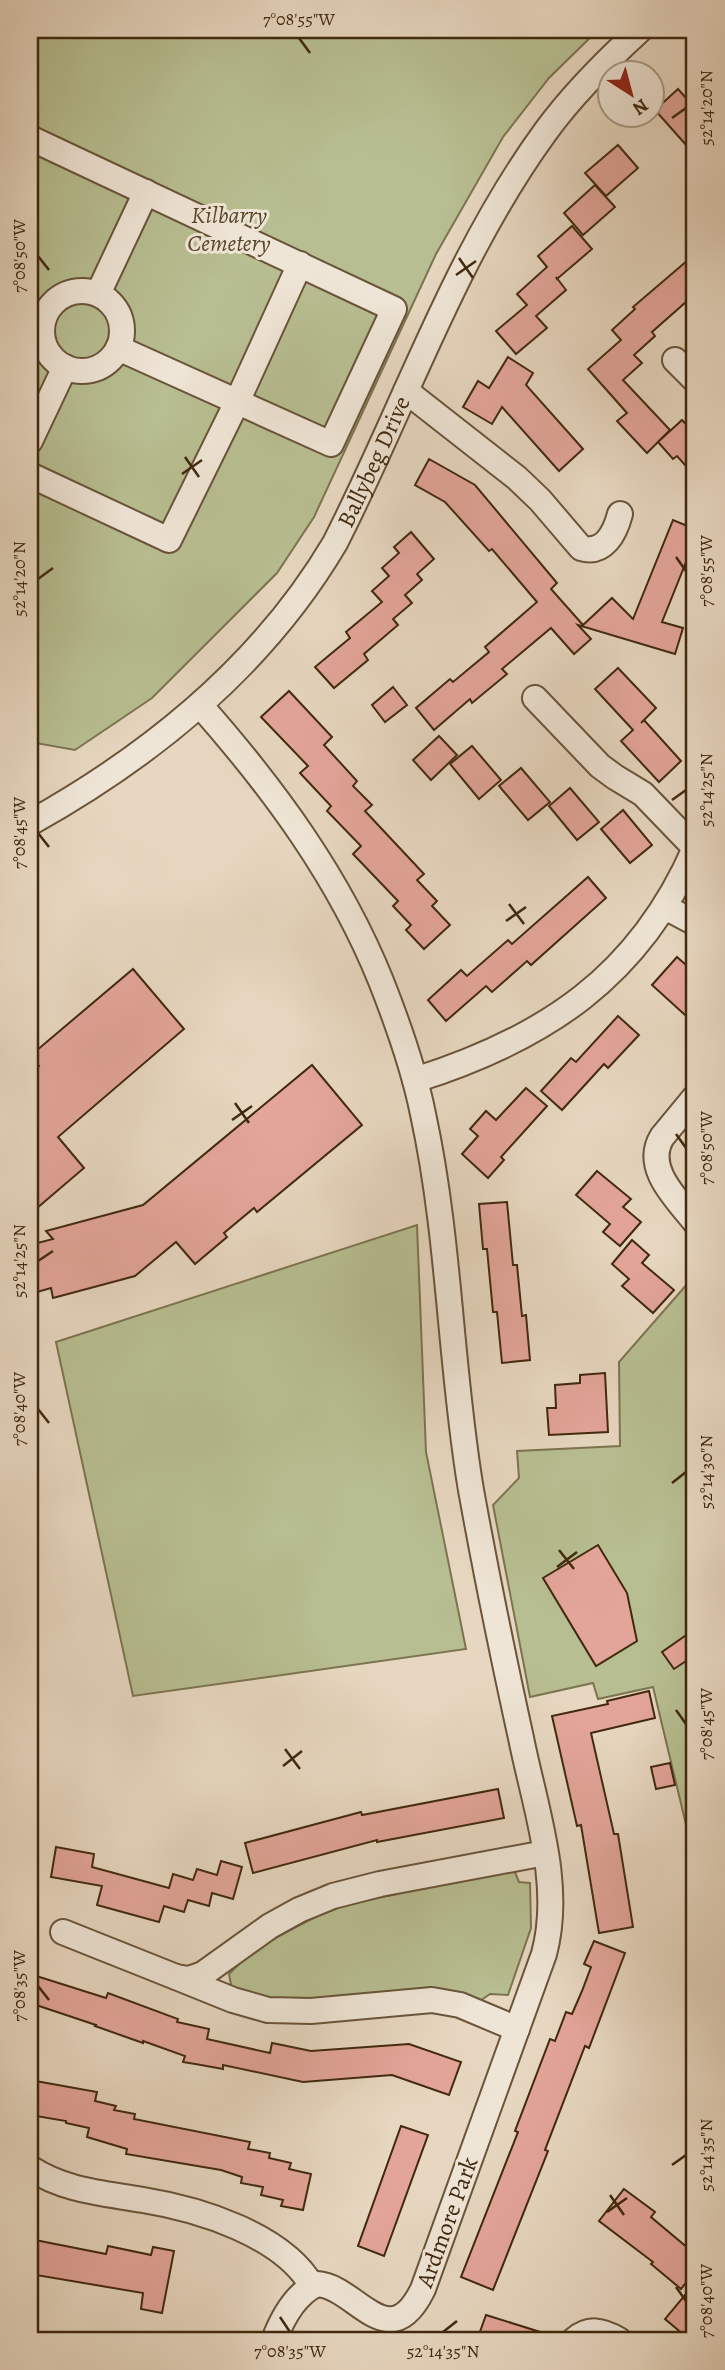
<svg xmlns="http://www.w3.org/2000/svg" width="725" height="2370" viewBox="0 0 725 2370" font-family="Alegreya,serif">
<rect width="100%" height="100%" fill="#e7d7c0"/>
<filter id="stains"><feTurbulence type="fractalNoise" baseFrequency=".00286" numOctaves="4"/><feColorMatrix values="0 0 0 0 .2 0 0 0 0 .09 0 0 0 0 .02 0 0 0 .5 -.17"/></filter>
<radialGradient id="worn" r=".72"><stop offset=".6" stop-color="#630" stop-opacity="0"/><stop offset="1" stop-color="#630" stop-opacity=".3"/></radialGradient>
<g fill="#b7be91" stroke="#7c7450" stroke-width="2">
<path d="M30,30H598L549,78L503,137L436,254L314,517L277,573L152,698L75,750L30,742Z"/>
<path d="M417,1225L426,1452L466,1649L133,1696L56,1342Z"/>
<path d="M695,1275V1862L653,1687L598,1699L593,1683L530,1697L493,1505L519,1478L517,1451L620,1446L619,1362Z"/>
<path d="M514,1870L519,1882L530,1883L531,1928L508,1995L490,1994L480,2001L268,1999L232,1990L229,1974L253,1950L334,1907Z"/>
</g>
<g fill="#e3a599" stroke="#41290e" stroke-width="2">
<path d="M678,89L695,108V155L655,110Z"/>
<path d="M618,145L638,168L606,196L585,173Z"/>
<path d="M595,185L615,207L583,235L564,213Z"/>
<path d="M572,226L592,249L557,279L556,277L566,290L536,316L547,328L516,354L496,331L527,305L517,294L547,267L538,256Z"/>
<path d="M695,254V294L652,332L655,336L634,355L642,363L623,380L670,430L647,453L617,421L627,413L588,369L621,340L612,330L635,309L633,307Z"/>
<path d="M508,357L533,373L526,385L583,449L559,471L502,407L492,424L463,407L478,381L489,388Z"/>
<path d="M682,420L695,434V476L677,456L673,459L658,442Z"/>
<path d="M429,459L475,485L557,583L551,589L583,625L612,598L633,619L673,520L695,529L689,546L692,547L662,622L683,628L675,654L578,625L591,639L574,654L551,628L502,669L507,674L472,703L470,699L434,730L416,708L450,679L453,682L489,652L485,647L537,602L492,549L489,551L445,502L415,485Z"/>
<path d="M411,532L434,559L417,574L422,580L405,595L412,603L393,619L398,625L364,654L368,660L334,688L315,667L350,638L346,632L382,602L372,591L389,576L382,568L399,553L394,547Z"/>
<path d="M618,668L656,708L641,723L644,720L681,761L659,782L621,741L633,730L595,689Z"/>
<path d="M393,687L407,705L385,722L372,705Z"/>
<path d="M289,691L332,737L324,745L357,781L353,786L372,805L365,811L424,874L417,880L437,901L432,906L450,925L424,949L406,930L411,925L393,906L398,901L353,854L361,846L327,811L331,806L300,773L308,766L261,717Z"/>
<path d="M439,736L457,755L431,780L413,760Z"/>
<path d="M472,746L501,780L479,799L450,764Z"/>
<path d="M521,768L550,802L528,820L499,786Z"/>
<path d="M570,788L599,822L577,840L549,806Z"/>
<path d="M623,810L652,845L630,863L601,829Z"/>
<path d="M588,877L606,898L531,965L527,961L492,992L486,986L446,1021L428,1000L461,970L467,976L508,940L512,944Z"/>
<path d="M677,957L695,973V1024L652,985Z"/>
<path d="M133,969L184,1029L58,1137L84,1168L30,1214V1074L39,1066L30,1056Z"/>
<path d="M618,1016L639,1035L608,1068L604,1064L562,1110L541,1091L571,1058L576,1062Z"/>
<path d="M312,1065L362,1125L257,1212L254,1208L224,1233L227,1237L195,1264L176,1242L135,1276L53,1298L51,1288L30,1294V1245L53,1239L46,1231L143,1205Z"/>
<path d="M526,1088L547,1106L501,1157L504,1160L488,1178L462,1154L478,1136L470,1129L486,1111L496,1120Z"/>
<path d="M597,1171L631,1199L623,1207L641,1222L620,1246L603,1232L610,1224L576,1195Z"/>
<path d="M507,1202L513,1265H517L522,1316L526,1315L530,1360L502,1363L497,1312H493L487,1249H483L479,1204Z"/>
<path d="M632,1240L649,1255L642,1263L674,1290L653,1313L622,1286L629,1279L612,1264Z"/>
<path d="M605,1373L608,1432L549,1435L547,1408H556L555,1385L580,1383V1375Z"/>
<path d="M598,1545L627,1593L637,1641L596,1666L543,1578Z"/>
<path d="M695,1629V1655L674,1669L662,1652Z"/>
<path d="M649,1691L655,1718L591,1733L614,1834H618L633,1927L599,1933L581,1825L577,1826L552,1716L608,1704L607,1701Z"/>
<path d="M670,1763L675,1785L656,1789L651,1767Z"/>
<path d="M498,1789L504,1818L377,1842V1840L253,1873L245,1843L361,1812L362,1815Z"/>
<path d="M56,1847L94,1854L92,1867L169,1888L173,1874L193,1880L197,1869L217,1875L221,1861L242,1867L233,1899L212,1893L209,1906L188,1900L184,1912L164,1906L159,1922L97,1905L102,1886L51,1877Z"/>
<path d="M594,1941L625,1953L589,2048L585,2046L545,2150L548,2151L493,2290L461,2277L518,2132L515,2131L550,2039L555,2041L566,2012L572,2014L582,1991L591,1967L584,1964Z"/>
<path d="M30,1974L106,1998L108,1993L178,2019L177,2022L209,2029L207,2039L270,2053L272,2043L311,2051L409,2044L461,2062L449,2095L392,2075L303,2082L223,2065V2069L201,2065L183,2062L185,2056L143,2041V2043L95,2026L96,2025L30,2003Z"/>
<path d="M30,2080L97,2092L95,2101L116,2106L114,2110L135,2114L134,2119L250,2142L248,2149L270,2153L269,2158L291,2163L289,2169L311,2174L303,2210L281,2206L283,2200L261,2195L263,2187L241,2183L242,2177L221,2170L126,2154L127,2149L87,2137L89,2128L66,2123V2121L30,2115Z"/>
<path d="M401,2126L428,2135L384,2256L358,2246Z"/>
<path d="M624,2189L655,2212L651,2217L695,2254V2271L681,2289L651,2264L653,2262L599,2221Z"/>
<path d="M30,2239L106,2254L108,2246L151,2255L153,2247L174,2251L162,2313L141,2309L143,2293L30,2274Z"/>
<path d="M695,2283V2340H690L665,2319Z"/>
<path d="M486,2315L553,2336L552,2340H477Z"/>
</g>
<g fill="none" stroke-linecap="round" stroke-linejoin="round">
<g stroke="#6a543a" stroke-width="28">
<g id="minor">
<path d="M30,138L394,309L331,444L118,348"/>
<circle cx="82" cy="331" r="40"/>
<path d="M98,294L146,192"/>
<path d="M675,360L695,380"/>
<path d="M406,391L517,478L540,500L581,548C604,555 615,533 620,514"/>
<path d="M30,441L65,367"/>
<path d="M30,475L169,540L237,402L300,264"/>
<path d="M535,698L600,766L615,777L643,794L695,848"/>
<path d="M200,705C274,789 339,877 381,981C398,1024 414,1069 423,1114C450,1238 450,1366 471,1490C486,1573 503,1656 521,1738C535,1808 563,1884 544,1954L423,2289C389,2359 356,2286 317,2284C295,2294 282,2319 274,2340"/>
<path id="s1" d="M30,823C152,755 263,665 335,543C405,406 454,257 546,131C573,94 606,61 640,30"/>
<path d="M665,907L695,923"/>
<path d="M415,1080C545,1039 639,977 695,848"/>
<path d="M695,1097L662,1137C643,1168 677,1199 695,1222"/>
<path d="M63,1932L176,1977"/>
<path d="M517,2029L460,2005L432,2000L311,2011L268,2010L233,2000L176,1977L189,1979L203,1974L270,1926L299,1910L333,1896L380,1884L545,1853"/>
<path d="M30,2168C65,2191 103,2193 143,2200C199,2209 283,2235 312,2286"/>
<path d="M574,2340C589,2327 602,2330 619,2340"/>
</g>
</g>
<use href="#minor" stroke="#efe5d6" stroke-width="24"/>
</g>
<path fill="none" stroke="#41290e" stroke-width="2.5" d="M299,38L310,53M672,118L686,108M38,256L49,270M459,258L473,278M456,275L476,261M185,457L199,477M182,474L202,460M676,557L686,571M38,579L53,568M672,800L686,790M38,833L49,847M509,904L524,924M506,921L526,907M235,1103L249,1123M232,1120L252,1106M676,1134L686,1148M38,1261L53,1251M38,1409L49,1423M672,1483L686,1472M559,1550L574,1569M557,1567L577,1552M676,1710L686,1724M285,1749L300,1769M283,1766L302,1751M38,1986L49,2000M672,2165L686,2155M610,2195L624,2215M607,2212L627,2198M676,2287L686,2301M280,2317L290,2332M443,2332L457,2321"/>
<g text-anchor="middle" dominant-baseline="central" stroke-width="6" stroke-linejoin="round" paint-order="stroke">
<g font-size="24" font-style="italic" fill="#594728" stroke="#efe5d6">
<text x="229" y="215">Kilbarry<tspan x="229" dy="28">Cemetery</tspan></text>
</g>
<g font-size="24" fill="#41290e" stroke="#efe5d6">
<text stroke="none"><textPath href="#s1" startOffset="509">Ballybeg Drive</textPath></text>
<text transform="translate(447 2222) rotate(-70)">Ardmore Park</text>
</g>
</g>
<rect width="725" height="2370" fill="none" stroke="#e7d7c0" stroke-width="77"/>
<g transform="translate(631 94) rotate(144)"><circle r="33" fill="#efe5d6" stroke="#a99a86" stroke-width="2"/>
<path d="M0-5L12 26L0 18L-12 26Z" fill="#8f2418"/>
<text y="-10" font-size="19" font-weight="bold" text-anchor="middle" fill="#41290e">N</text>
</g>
<rect x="38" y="38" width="648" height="2294" fill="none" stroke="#41290e" stroke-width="2.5"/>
<g font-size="18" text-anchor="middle" fill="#41290e">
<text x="299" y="25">7°08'55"W</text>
<text transform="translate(706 108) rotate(-90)" y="6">52°14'20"N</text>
<text transform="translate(19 256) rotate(-90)" y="6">7°08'50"W</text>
<text transform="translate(706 571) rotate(-90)" y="6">7°08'55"W</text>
<text transform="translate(19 579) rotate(-90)" y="6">52°14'20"N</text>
<text transform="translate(706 790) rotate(-90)" y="6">52°14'25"N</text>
<text transform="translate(19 833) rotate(-90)" y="6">7°08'45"W</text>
<text transform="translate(706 1148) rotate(-90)" y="6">7°08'50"W</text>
<text transform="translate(19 1261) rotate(-90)" y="6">52°14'25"N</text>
<text transform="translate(19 1409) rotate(-90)" y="6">7°08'40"W</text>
<text transform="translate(706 1472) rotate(-90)" y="6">52°14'30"N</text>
<text transform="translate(706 1724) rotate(-90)" y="6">7°08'45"W</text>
<text transform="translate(19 1986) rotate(-90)" y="6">7°08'35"W</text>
<text transform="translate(706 2155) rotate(-90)" y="6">52°14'35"N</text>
<text transform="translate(706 2301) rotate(-90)" y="6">7°08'40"W</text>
<text x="290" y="2357">7°08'35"W</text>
<text x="443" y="2357">52°14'35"N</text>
</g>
<rect width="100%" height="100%" filter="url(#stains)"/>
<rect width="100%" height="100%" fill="url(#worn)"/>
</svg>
